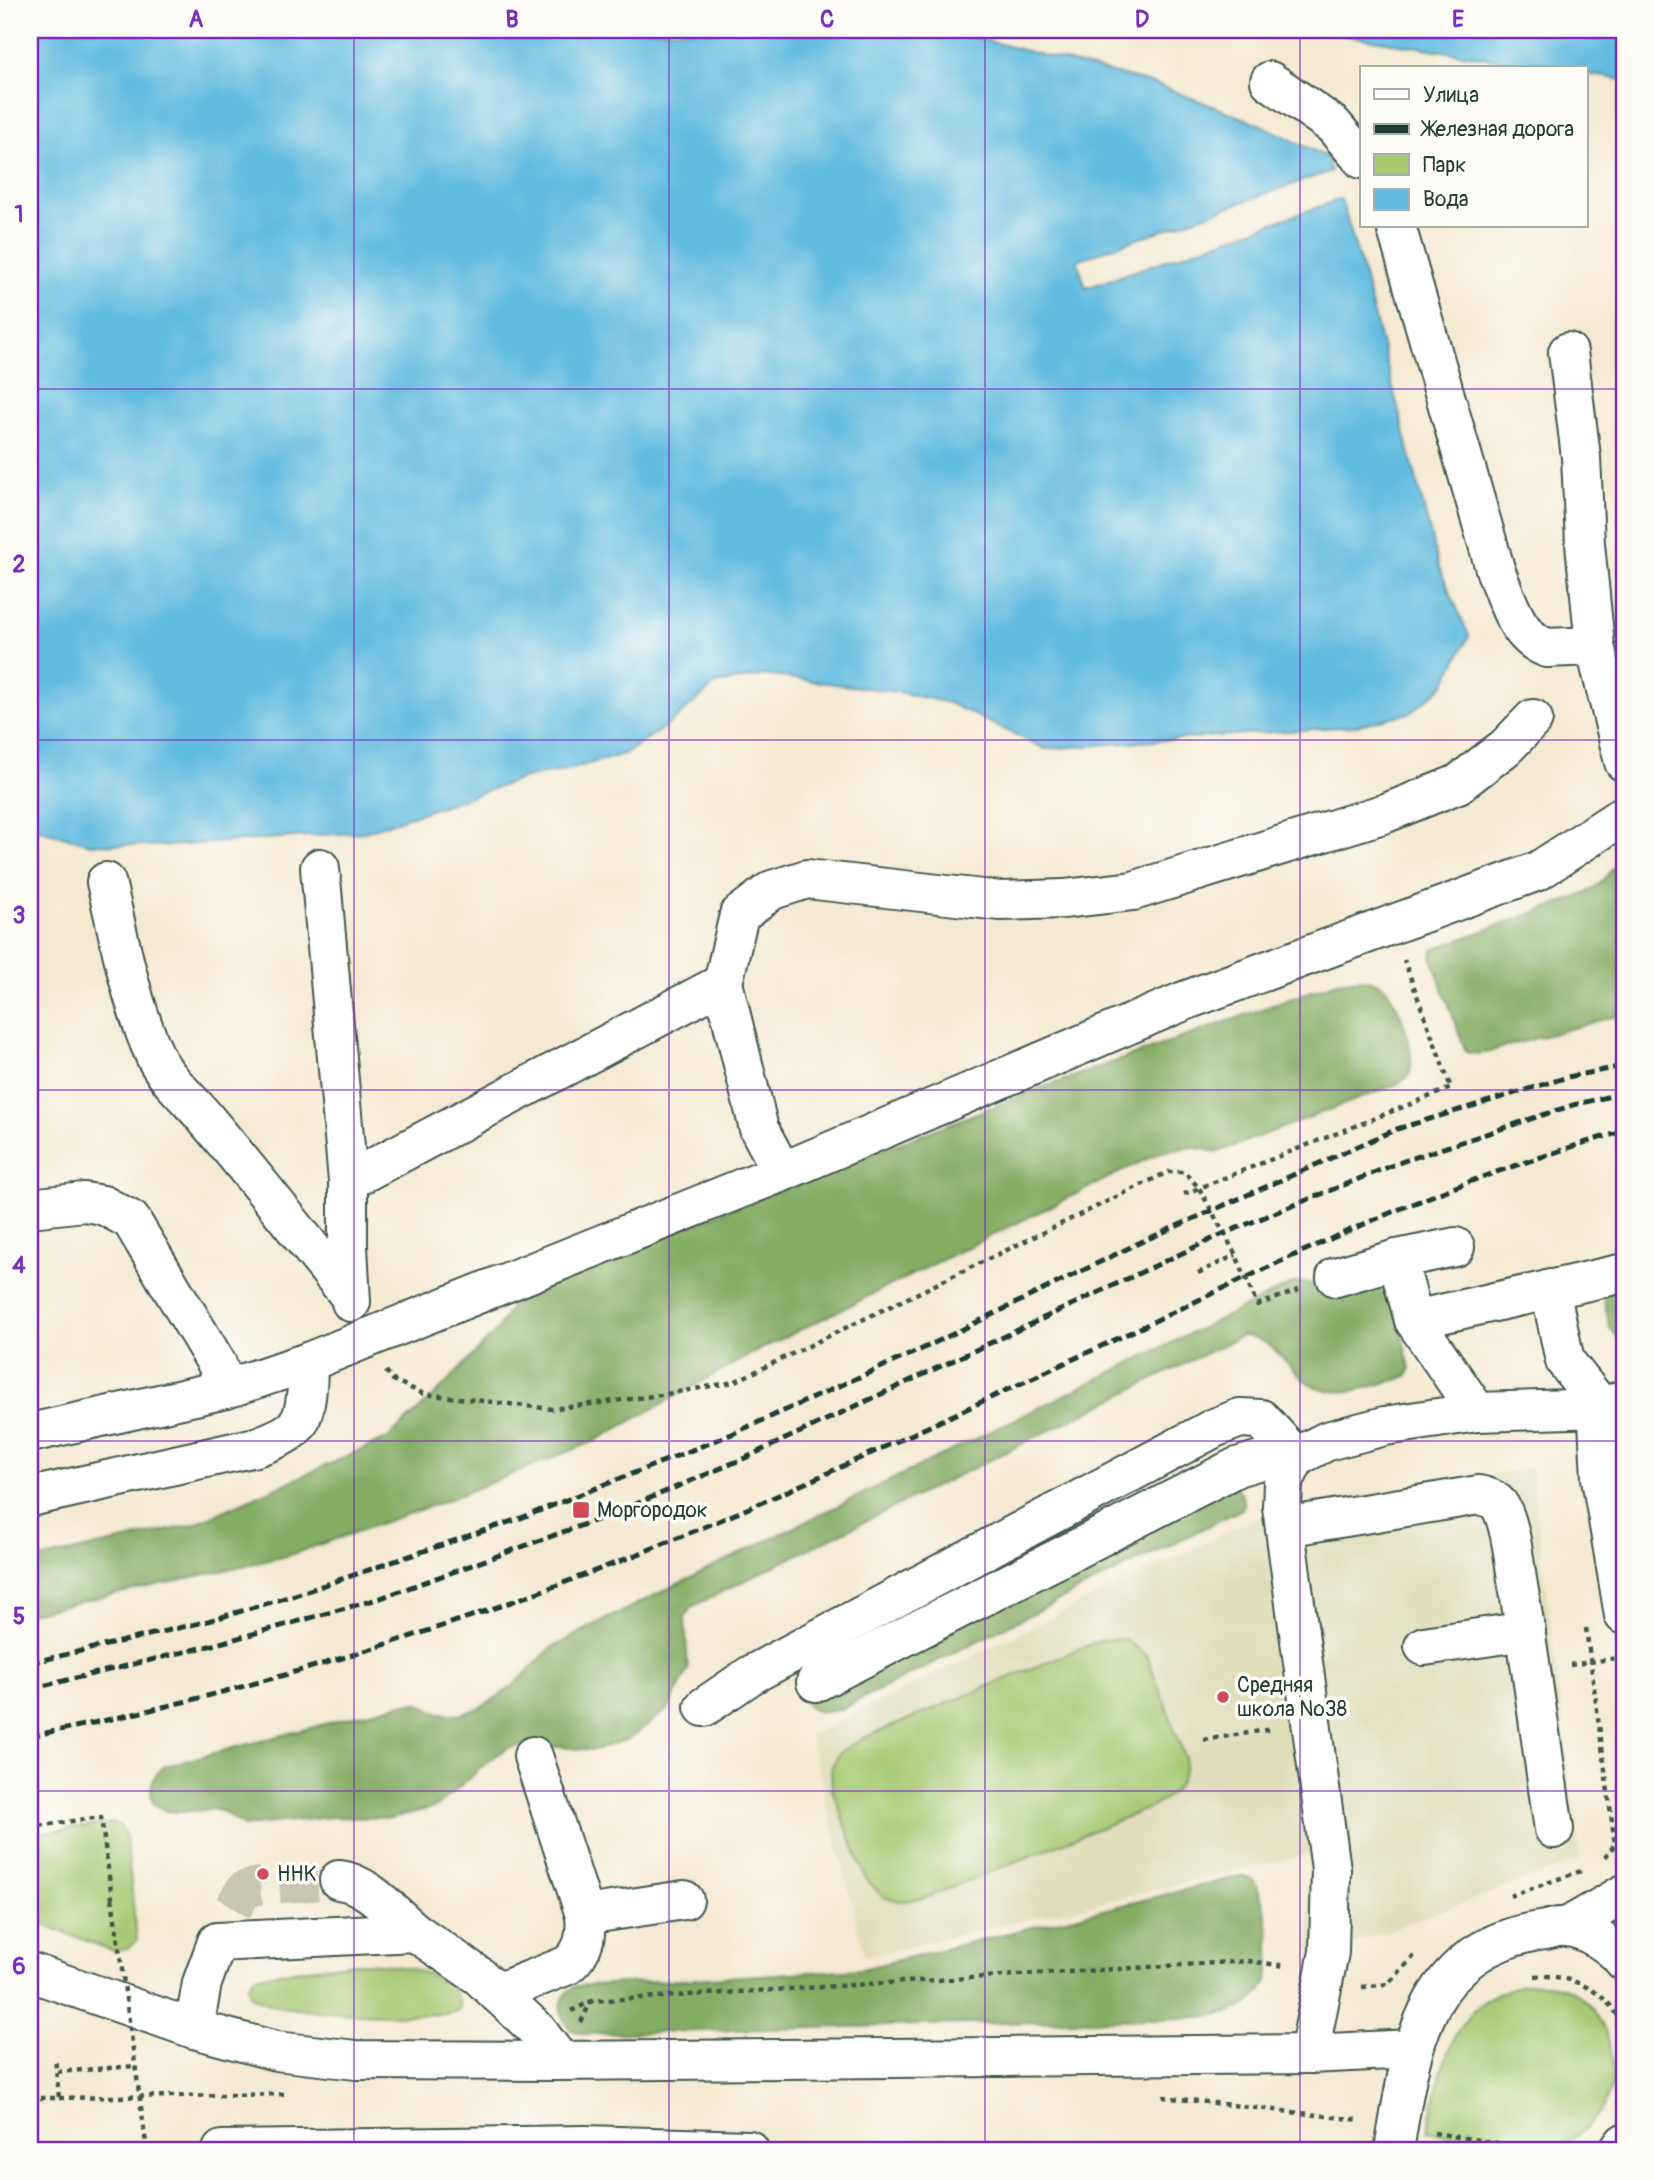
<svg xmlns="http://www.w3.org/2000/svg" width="1654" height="2180" viewBox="0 0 1654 2180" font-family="Pangolin,sans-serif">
<rect width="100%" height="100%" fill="#fdfcf7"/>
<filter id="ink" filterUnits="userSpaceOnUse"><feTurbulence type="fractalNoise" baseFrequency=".0143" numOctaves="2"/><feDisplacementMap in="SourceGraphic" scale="14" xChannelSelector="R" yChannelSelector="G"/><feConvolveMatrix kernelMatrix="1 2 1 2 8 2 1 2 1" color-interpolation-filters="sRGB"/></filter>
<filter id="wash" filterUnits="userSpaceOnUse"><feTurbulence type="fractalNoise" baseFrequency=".00686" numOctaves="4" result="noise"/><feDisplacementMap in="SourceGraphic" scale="28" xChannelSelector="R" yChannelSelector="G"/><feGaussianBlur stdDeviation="1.57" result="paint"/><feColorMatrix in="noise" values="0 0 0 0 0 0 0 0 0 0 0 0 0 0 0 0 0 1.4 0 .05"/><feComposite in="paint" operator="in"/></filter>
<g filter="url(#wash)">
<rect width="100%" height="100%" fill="#f4e9d2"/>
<path fill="#e0ddbb" d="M1531,1468L1580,1860L1329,1952L1310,1949L1309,1854L865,1957L810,1735L1270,1511Z"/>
<g fill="#a5c871" stroke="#628252" stroke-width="2">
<path d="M1125,1639L1147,1656L1185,1757C1185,1784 1176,1791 1154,1806L925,1898L901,1901L883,1897L866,1879L832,1789L831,1768L840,1752L861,1739L1076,1650L1102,1640Z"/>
<path d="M114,1823L121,1827L126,1836L137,1941L127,1949L114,1951L30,1920V1834Z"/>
<path d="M355,1963C383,1963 462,1969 459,2010L446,2014C400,2015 355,2016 308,2010C288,2008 268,2007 250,1995L248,1985L255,1976Z"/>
<path d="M1522,1984C1539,1984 1559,1982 1574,1992C1603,2010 1621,2060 1610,2092C1600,2118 1576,2143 1549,2149C1519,2157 1460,2138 1428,2131C1441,2069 1450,2002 1522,1984Z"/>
</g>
<g fill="#84ac63" stroke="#52744c" stroke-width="2">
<path d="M1624,856V1014L1479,1054L1466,1052L1432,959L1433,949L1583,895L1599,884Z"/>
<path d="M1360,979C1366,980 1376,981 1381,984C1398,996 1420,1060 1408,1076C1406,1080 1398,1083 1395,1085L1218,1152L1191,1147L1161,1152L757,1351L595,1441L442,1502L287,1556L30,1613V1561L192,1525L388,1438L434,1396L498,1329L517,1295L548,1280L1028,1093L1337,982Z"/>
<path d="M1382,1279L1390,1287L1410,1368L1408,1375L1400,1379C1377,1384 1348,1396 1325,1390C1289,1382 1281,1336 1241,1336L691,1607L685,1618L688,1670L668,1709L629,1739L594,1750L527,1744L507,1748L490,1760L436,1807L391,1818L331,1817L244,1826L224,1812L213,1809L181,1812L166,1811L153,1803C148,1786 152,1777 165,1766L401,1704L418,1703L439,1713L459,1715L480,1708L512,1687L551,1648L596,1624L1296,1282H1306L1328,1288Z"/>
<path d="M1624,1279V1345L1610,1328L1603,1295Z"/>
<path d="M1204,1466C1220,1476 1249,1486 1242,1509L839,1710C811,1717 800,1705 798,1679L829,1655L1181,1470Z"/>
<path d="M1241,1876L1253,1880C1265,1901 1269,1923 1269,1948C1269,1957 1271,1971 1267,1980C1255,2014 1214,2016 1183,2018L586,2034L571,2030C557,2014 557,1997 576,1986L862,1969Z"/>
</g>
<g fill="#62bce0" stroke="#407c8a" stroke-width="2">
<path d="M30,30H946L1158,85L1261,125L1327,157L1331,171L1077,260L1086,288L1341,199L1364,276L1439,567L1469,636L1444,685L1410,713L1354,726L1045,749L949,703L898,692L765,675L716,684L668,725L624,754L571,769L528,777L364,832L169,846L90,844L30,827Z"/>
<path d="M1311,30H1624V80L1586,74V68H1550Z"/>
</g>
</g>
<g filter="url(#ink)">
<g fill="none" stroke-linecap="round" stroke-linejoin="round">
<path stroke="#c9c7b2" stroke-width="38" stroke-dasharray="38 19" stroke-linecap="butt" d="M233,1908L244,1890L258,1886L339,1880"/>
<g stroke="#3f574c" stroke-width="42">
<g id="minor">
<path d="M1270,81L1333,125L1362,159"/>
<path d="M1396,226L1496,572C1507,599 1516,637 1547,648L1595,646"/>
<path d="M1568,352L1581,457L1585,544L1595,646L1624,762"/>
<path d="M320,868L348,1181V1247L351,1302"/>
<path d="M106,882C120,940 130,1001 155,1056C167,1081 188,1097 205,1118C254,1176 301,1236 349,1295"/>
<path d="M723,983L759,1129L782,1172"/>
<path d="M348,1181L723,983L739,915L772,890L807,879L1000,901L1064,899L1133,891L1386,813L1458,784L1506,747L1533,719"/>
<path d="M30,1208L84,1202L103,1205L131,1220L217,1364L226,1389"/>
<path d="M1397,1259L1414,1320L1624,1273"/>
<path d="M1336,1277L1397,1259L1455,1247"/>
<path d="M1550,1289L1565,1361L1602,1408"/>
<path d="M1414,1320L1477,1412"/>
<path d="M1602,1408L1598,1420L1601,1478L1624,1615"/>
<path d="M30,1433L226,1389L308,1362L782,1172L1184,1001L1538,871L1624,815"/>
<path d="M30,1497L256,1447C269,1442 291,1435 299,1422C307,1409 308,1377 308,1362"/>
<path d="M1285,1527L1479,1495C1491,1498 1498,1500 1503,1512C1513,1535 1514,1566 1519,1591C1532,1670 1542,1750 1554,1829"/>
<path d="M1424,1646L1526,1631"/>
<path d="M816,1682L1237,1467L1257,1461L1296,1457"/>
<path d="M704,1707L751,1675L1214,1428L1240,1418L1261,1419L1296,1457"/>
<path d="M533,1756L585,1915"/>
<path d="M339,1880C368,1883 393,1914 415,1932"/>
<path d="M1567,1927L1624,1894"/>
<path d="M30,1972L194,2029L276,2051L356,2060L560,2061L1309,2054L1412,2049"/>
<path d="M497,1993L568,1965C584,1951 587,1935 585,1915L684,1900"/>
<path d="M194,2029L202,1983L217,1942L415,1932L479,1976L537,2030L560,2061"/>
<path d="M1309,2054L1329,1952L1331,1869L1282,1507L1283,1483L1296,1457L1327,1441L1385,1426L1477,1412L1602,1408L1624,1399"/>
</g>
</g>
<g stroke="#3f574c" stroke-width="42">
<g id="highway">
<path d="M222,2150L585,2145L749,2150"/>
<path d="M1394,2150C1411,2049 1421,1947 1545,1930C1551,1929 1559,1926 1566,1927C1585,1928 1613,1946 1624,1961"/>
<path d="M1619,2150L1624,2143"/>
</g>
</g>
<g stroke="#3f574c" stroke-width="4.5" stroke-dasharray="5 5" stroke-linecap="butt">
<path d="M1198,1273L1236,1255"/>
<path d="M1299,1290L1257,1305L1236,1255L1199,1188L1451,1088L1404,960"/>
<path d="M386,1371L393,1380L424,1394L552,1409L661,1395L734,1382L1168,1172H1185L1199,1188L1184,1194"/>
<path d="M1586,1628L1615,1844L1604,1859"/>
<path d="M30,1637L33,1636"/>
<path d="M1570,1665L1624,1657"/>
<path d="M1204,1740L1273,1729"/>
<path d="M30,1827L101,1817L112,1898"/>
<path d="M1510,1896L1581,1871"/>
<path d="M1535,1976C1563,1974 1596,1986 1613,2009C1618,2015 1621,2022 1624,2029"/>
<path d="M1362,1987L1388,1984L1414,1956"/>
<path d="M571,2011L592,2001L1248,1961L1286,1966"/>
<path d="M581,2022L591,2001"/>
<path d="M57,2072L135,2066"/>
<path d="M1163,2097L1360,2120"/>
<path d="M30,2098H59L55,2058"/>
<path d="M59,2098L287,2094"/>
<path d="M1434,2133L1540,2150"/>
</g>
<use href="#minor" stroke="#fff" stroke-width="38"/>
<use href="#highway" stroke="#fff" stroke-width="38"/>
<g stroke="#1f3d34" stroke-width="5" stroke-dasharray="10 5" stroke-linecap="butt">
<path d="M30,1663L208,1621L295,1595L521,1518L732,1434L922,1349L1143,1241L1397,1129L1568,1077L1624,1066"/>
<path d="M30,1689L213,1645L378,1599L610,1515L745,1458L1225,1233L1398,1163L1573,1105L1624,1093"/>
<path d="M30,1736C282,1687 529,1604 765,1501C867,1456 968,1408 1069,1361C1220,1292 1367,1214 1526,1162C1558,1152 1591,1139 1624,1132"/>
</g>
<path stroke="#3f574c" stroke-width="4.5" stroke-dasharray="5 5" stroke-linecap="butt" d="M112,1898L147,2150"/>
</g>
</g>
<path fill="none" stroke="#7b2cbf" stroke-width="2" stroke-opacity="0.55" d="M354,30V2150M669,30V2150M985,30V2150M1300,30V2150M30,389H1624M30,740H1624M30,1090H1624M30,1441H1624M30,1791H1624"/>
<g fill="#d1495b" stroke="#fdfcf7" stroke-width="2.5">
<rect x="572" y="1501" width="18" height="18" rx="3.5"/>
<circle cx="1223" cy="1697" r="7"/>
<circle cx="263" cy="1874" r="7"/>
</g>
<g text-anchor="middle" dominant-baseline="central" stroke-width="7" stroke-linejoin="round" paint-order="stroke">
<g font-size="21" fill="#1f3d34" stroke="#fdfcf7" text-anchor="start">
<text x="597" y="1510">Моргородок</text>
<text x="1237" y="1685">Средняя<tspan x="1237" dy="24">школа №38</tspan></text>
<text x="277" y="1874">HHK</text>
</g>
</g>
<rect width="1654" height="2180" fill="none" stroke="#fdfcf7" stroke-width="77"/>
<rect x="1360" y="66" width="228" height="161" fill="#fdfcf7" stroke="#a4b0a9" stroke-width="2"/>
<rect x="1374" y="89" width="35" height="10" fill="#ffffff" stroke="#a4b0a9" stroke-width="2"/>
<text x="1423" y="102" font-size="21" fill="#1f3d34">Улица</text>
<rect x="1374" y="124" width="35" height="10" fill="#1f3d34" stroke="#a4b0a9" stroke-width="2"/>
<text x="1423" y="136" font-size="21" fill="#1f3d34">Железная дорога</text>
<rect x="1374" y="154" width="35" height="21" fill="#a5c871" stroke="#a4b0a9" stroke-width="2"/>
<text x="1423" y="172" font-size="21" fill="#1f3d34">Парк</text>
<rect x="1374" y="189" width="35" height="21" fill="#62bce0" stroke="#a4b0a9" stroke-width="2"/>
<text x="1423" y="206" font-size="21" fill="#1f3d34">Вода</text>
<rect x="38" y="38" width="1578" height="2104" fill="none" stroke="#7b2cbf" stroke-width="2.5"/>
<g font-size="23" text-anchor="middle" font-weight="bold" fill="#7b2cbf">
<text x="196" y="27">A</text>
<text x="512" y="27">B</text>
<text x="827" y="27">C</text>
<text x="1142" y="27">D</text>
<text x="1458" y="27">E</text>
<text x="19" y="222">1</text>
<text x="19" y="572">2</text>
<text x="19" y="923">3</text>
<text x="19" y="1273">4</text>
<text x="19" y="1624">5</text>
<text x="19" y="1974">6</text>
</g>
</svg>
